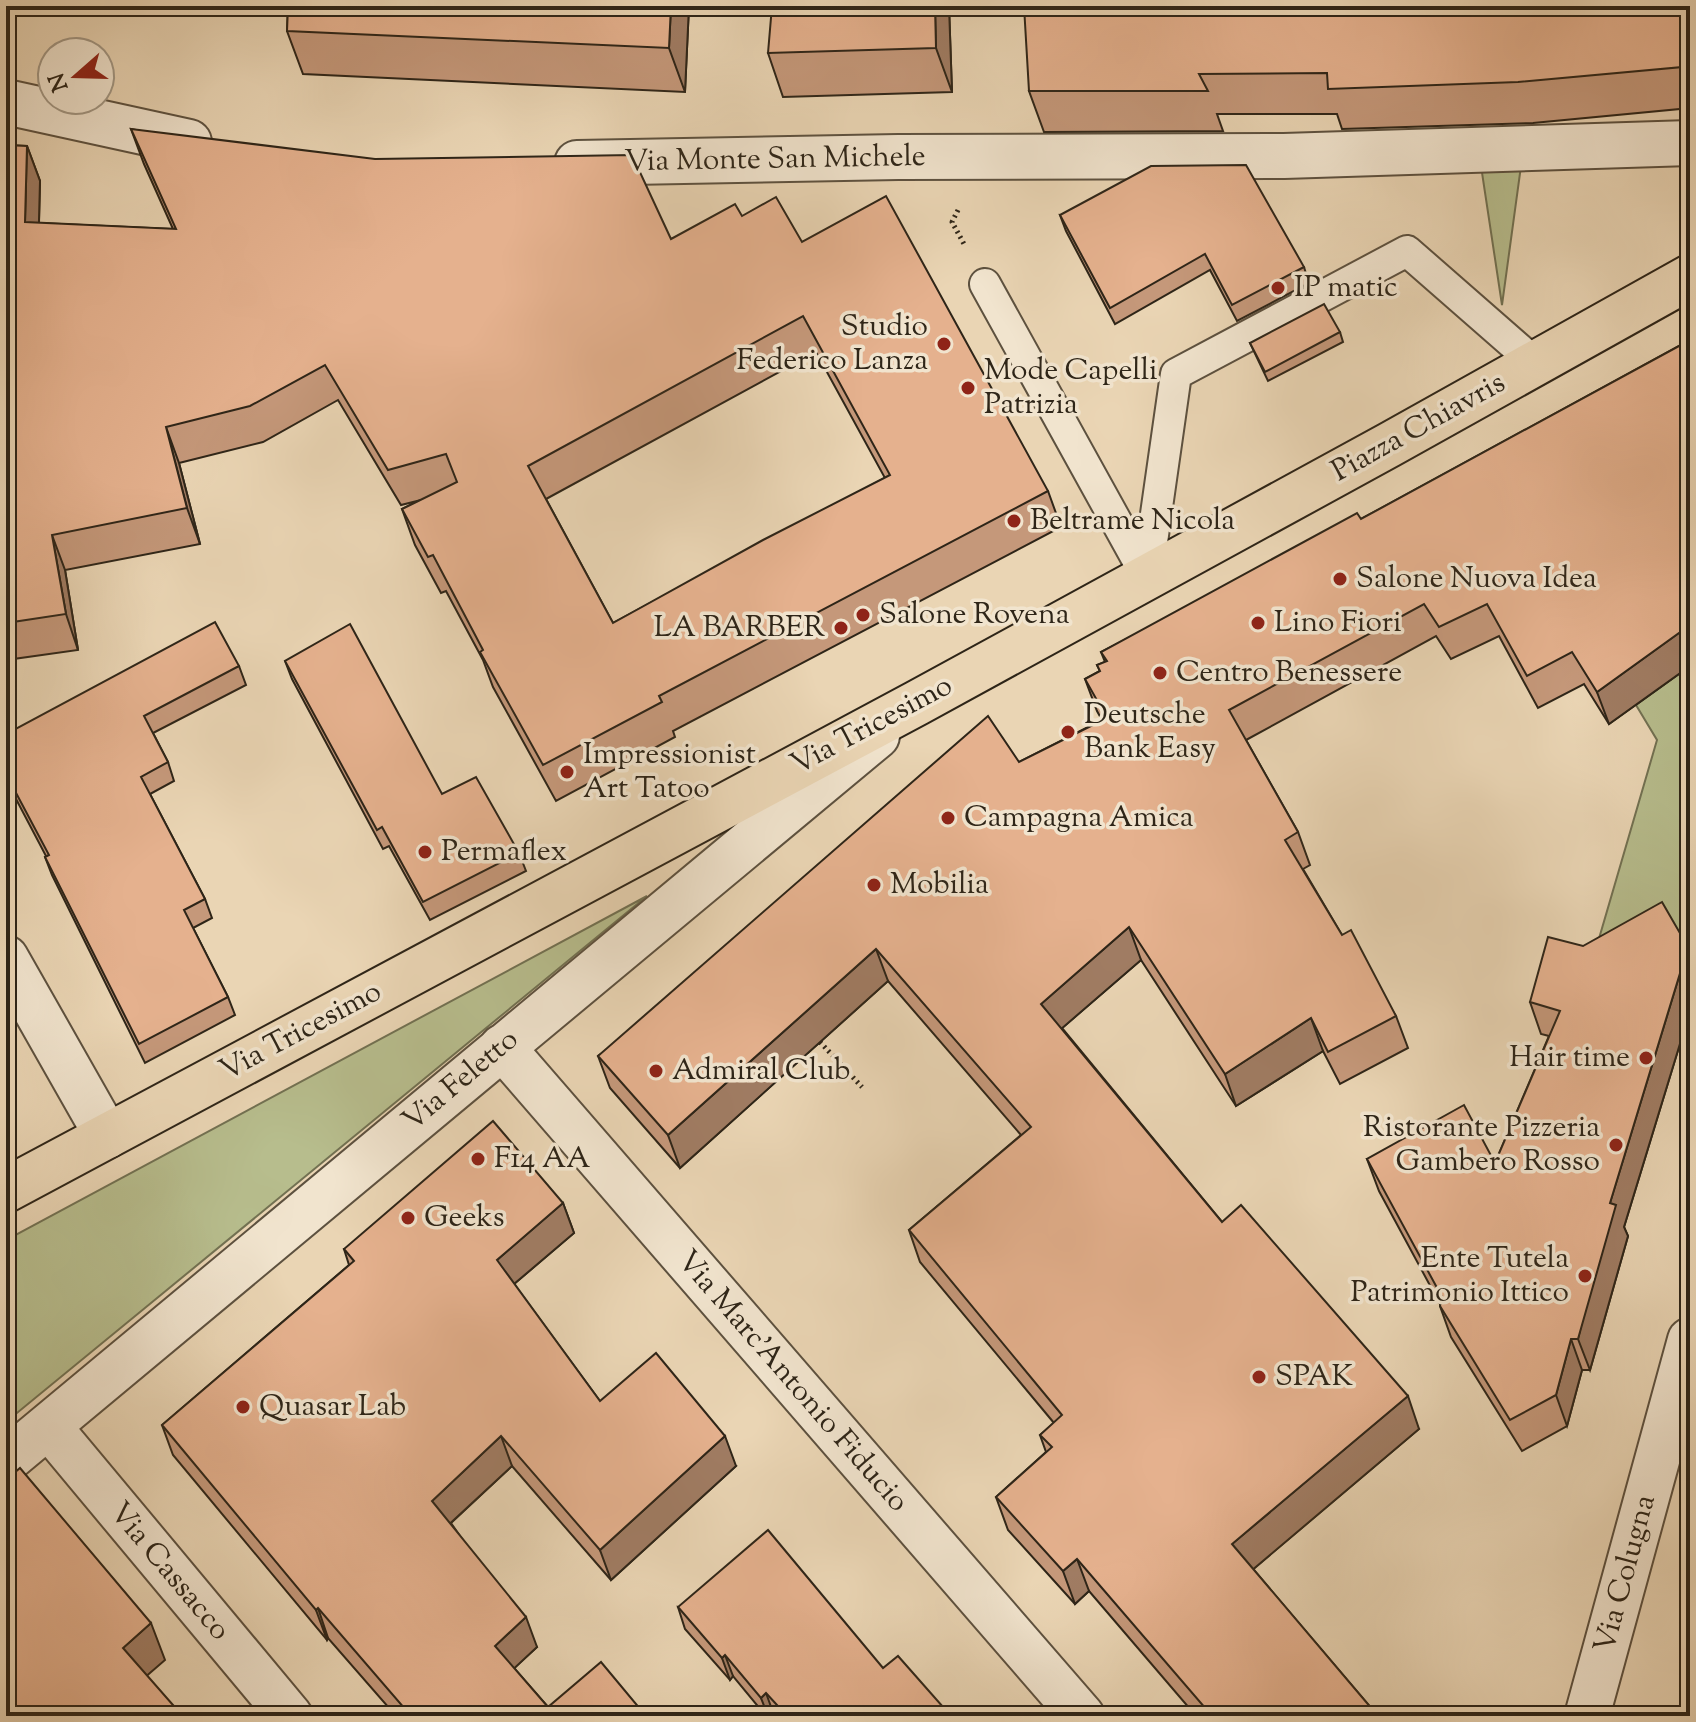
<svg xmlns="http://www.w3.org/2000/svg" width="1696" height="1722" viewBox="0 0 1696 1722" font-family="'Sorts Mill Goudy',serif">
<rect width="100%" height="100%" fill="#ead5b4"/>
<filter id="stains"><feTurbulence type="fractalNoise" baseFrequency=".0025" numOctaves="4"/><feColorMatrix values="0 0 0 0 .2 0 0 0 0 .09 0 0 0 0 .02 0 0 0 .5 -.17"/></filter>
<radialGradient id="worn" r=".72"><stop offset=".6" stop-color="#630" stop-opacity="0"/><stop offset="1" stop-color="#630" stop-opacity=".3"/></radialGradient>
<g fill="#b7bd8d" stroke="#727152" stroke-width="2">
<path d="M1481,166H1521L1502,305Z"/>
<path d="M1690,666V961L1674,934L1586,983L1657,740L1636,705Z"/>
<path d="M647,896L6,1422V1240Z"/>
</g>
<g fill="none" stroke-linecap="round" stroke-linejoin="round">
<g stroke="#5d513f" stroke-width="34">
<g id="service">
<path d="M985,284L1147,577"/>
<path d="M1147,577L1176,374L1407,251L1535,363"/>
</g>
</g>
<g stroke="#5d513f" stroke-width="48">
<g id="minor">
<path d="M6,102L189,142"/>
<path d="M577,163L898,157L1284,156L1690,143"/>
<path d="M6,958L107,1136"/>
<path d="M502,1047L1082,1716"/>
<path d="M49,1427L290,1716"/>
</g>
</g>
<g stroke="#5d513f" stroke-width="48">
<g id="tertiary">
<path d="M6,1461L877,736"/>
<path d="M1587,1716L1690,1340"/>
</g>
</g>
<g stroke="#2e2518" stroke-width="48">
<path id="primary" d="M6,1190L917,703L1389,445L1690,277"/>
</g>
<g stroke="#2e2518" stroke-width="5" stroke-dasharray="2 4" stroke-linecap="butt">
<path d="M958,210L952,222L964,244"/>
<path d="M820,1042L862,1087"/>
</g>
<use href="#service" stroke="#f1e4ce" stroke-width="30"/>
<use href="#minor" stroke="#f1e4ce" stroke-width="44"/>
<use href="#tertiary" stroke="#f1e4ce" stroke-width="44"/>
<use href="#primary" stroke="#ead5b4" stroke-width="44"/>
</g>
<g fill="#c5987a" stroke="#2e2518" stroke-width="2" fill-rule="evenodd">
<path d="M288,6H689L685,92L303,74L287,31Z"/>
<path d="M949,6L952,92L783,97L768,53Z"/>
<path d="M1690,6V108L1533,123L1342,129L1337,114H1217L1223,131L1044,132L1029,91Z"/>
<path d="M131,129L671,239L742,216L802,242L1048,491L1061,527L673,731L675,737L556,801L493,687L483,660L446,591L441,593L415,545L402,509L421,500L401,505L338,400L263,442L179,463L200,544L65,570L78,650L6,660V145L27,146L40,181L39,223L173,229L144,164ZM816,352L885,478L613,623L546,499Z"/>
<path d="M1060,215L1304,267L1309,283L1237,321L1210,270L1115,324L1066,231Z"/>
<path d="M1340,332L1343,342L1268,381L1250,343Z"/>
<path d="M1690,340V666L1609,724L1584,684L1538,708L1499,636L1451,659L1436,636L1246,740L1298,832L1310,865L1303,869L1342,935L1396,1016L1408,1048L1340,1084L1323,1051L1236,1106L1141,960L1062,1028L1222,1222L1419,1429L1253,1569L1378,1716H1196L1089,1591L1075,1604L1008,1530L996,1497L1046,1452L1040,1435L1054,1423L920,1262L909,1230L1021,1135L888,981L680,1168L610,1088L598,1056L1019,762L1102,720L1097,711L1085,679L1100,671L1097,665L1105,662L1101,652L1361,519Z"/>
<path d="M285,661L442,794L519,853L526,871L430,920L389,846L383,849L292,679Z"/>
<path d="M239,666L246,685L153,733L168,762L174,781L150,794L205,899L212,918L193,928L228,997L235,1015L145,1063L52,875L45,857L46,856L6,780V734Z"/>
<path d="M1583,946L1688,947L1690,952V1011L1624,1227L1628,1236L1590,1370H1582L1567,1426L1522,1451L1451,1337L1440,1306V1304L1379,1191L1367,1159L1495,1163L1549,1036L1541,1034L1530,1002Z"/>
<path d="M563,1203L574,1233L514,1284L600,1401L736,1466L611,1580L512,1466L451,1523L537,1647L514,1668L548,1707L646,1716H396L328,1638L327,1640L173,1455L162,1425L349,1265L344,1249Z"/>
<path d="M678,1607L883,1668L951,1716H775L774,1715L772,1716H766L733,1676L730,1680L685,1629Z"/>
</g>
<g fill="#a07c63" stroke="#2e2518" stroke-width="2">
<path d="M671,6H689L685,92L669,48Z"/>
<path d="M935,6H949L952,92L936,48Z"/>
<path d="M27,146L40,181L38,258L25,222Z"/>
<path d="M166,427L179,463L200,544L187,508Z"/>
<path d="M52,535L65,570L78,650L66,614Z"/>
<path d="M1690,625V666L1609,724L1597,692Z"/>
<path d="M1129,927L1141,960L1053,1036L1041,1004Z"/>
<path d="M1688,947L1690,952V1011L1624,1227L1628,1236L1590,1370L1578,1339L1610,1203Z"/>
<path d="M876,949L888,981L680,1168L668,1135Z"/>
<path d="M1311,1018L1323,1051L1236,1106L1225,1074Z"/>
<path d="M563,1203L574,1233L507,1290L497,1260Z"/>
<path d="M1571,1339L1582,1370L1567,1426L1556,1395Z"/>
<path d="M1408,1396L1419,1429L1244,1577L1232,1544Z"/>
<path d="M501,1436L512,1466L443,1530L432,1501Z"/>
<path d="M725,1436L736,1466L611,1580L600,1550Z"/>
<path d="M1077,1559L1089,1591L1075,1604L1063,1571Z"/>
<path d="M318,1608L328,1638L327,1640L316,1610Z"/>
<path d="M526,1617L537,1647L506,1676L495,1646Z"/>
<path d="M151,1623L165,1660L136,1685L123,1648Z"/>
<path d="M725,1655L733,1676L730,1680L722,1658Z"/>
<path d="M766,1693L774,1715L772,1716H768L761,1698Z"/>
</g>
<g fill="#e5b18e" stroke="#2e2518" stroke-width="2" fill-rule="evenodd">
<path d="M288,6H671L669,48L287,31Z"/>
<path d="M772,6H935L936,48L768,53Z"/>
<path d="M1024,6H1690V63L1681,64L1682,67L1518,82L1328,89L1327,73L1199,74L1208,91H1029Z"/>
<path d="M131,129L375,159L632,155L671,239L735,204L742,216L776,197L802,242L886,196L1048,491L659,696L662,702L543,765L480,652L483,650L433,555L428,557L402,509L457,482L446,454L388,470L325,365L250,406L166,427L187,508L52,535L66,614L6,623V145L27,146L25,222L176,229ZM803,316L890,475L763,540L613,623L528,466Z"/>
<path d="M1246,165L1304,267L1232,305L1205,254L1110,308L1060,215L1151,166Z"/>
<path d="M1324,304L1340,332L1265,372L1250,343Z"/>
<path d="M1690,340V625L1597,692L1572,652L1527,676L1487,604L1439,627L1424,604L1229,710L1298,832L1285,840L1342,935L1351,930L1396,1016L1328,1052L1311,1018L1225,1074L1129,927L1041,1004L1222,1222L1241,1205L1408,1396L1232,1544L1378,1716H1212L1077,1559L1063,1571L996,1497L1052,1447L1040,1435L1062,1415L909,1230L1031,1127L876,949L668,1135L598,1056L988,716L1019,762L1107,718L1085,679L1100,671L1097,665L1107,661L1101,652L1357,513L1361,519Z"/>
<path d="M215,622L239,666L144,716L168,762L141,777L205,899L184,910L228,997L139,1044L45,857L49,855L6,774V734Z"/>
<path d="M350,624L442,794L476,777L519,853L423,902L382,827L377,830L285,661Z"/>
<path d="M1662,902L1688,947L1610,1203L1616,1205L1578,1339H1571L1556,1395L1510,1420L1440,1306L1442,1297L1367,1159L1464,1105L1495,1163L1560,1011L1530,1002L1548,937L1583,946Z"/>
<path d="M493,1121L563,1203L497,1260L600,1401L656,1353L725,1436L600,1550L501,1436L432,1501L526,1617L495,1646L548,1707L601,1662L646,1716H411L318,1608L316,1610L162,1425L354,1261L344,1249Z"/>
<path d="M20,1468L151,1623L123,1648L180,1713L177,1716H6V1480Z"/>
<path d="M768,1530L883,1668L898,1656L951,1716H787L766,1693L761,1698L725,1655L722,1658L678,1607Z"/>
</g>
<g fill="#8f2418" stroke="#f1e4ce" stroke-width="3">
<circle cx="1278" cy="288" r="8"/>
<circle cx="944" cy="344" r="8"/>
<circle cx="968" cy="388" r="8"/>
<circle cx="1014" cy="521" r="8"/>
<circle cx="1340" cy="579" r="8"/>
<circle cx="863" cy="615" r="8"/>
<circle cx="1258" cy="623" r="8"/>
<circle cx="841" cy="628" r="8"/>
<circle cx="1160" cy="673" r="8"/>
<circle cx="1068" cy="732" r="8"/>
<circle cx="567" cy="772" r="8"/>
<circle cx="948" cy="818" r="8"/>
<circle cx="425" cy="852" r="8"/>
<circle cx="874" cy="885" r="8"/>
<circle cx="1646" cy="1058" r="8"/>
<circle cx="656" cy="1071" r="8"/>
<circle cx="1616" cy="1145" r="8"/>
<circle cx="478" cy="1159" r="8"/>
<circle cx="408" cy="1218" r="8"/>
<circle cx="1585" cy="1276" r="8"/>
<circle cx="1259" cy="1377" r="8"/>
<circle cx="243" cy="1407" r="8"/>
</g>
<g text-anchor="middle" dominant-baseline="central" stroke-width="7" stroke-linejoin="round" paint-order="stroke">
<g font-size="30" fill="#2e2518" stroke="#f1e4ce">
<text transform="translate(775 160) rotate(-1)">Via Monte San Michele</text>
<text transform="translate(1419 428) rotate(-29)">Piazza Chiavris</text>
<text transform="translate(872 726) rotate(-28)">Via Tricesimo</text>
<text transform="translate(301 1032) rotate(-28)">Via Tricesimo</text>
<text transform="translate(461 1081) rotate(-40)">Via Feletto</text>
<text transform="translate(792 1382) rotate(49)">Via Marc'Antonio Fiducio</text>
<text transform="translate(169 1572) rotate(50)">Via Cassacco</text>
<text transform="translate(1626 1574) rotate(-75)">Via Colugna</text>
</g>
<g font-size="30" fill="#2e2518" stroke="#f1e4ce" text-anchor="start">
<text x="1294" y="288">IP matic</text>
<text x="928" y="327" text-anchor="end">Studio<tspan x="928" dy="34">Federico Lanza</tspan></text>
<text x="984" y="371">Mode Capelli<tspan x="984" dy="34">Patrizia</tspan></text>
<text x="1030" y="521">Beltrame Nicola</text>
<text x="1356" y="579">Salone Nuova Idea</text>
<text x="879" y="615">Salone Rovena</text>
<text x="1274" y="623">Lino Fiori</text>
<text x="825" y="628" text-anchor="end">LA BARBER</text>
<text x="1176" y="673">Centro Benessere</text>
<text x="1084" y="715">Deutsche<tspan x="1084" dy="34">Bank Easy</tspan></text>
<text x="583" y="755">Impressionist<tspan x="583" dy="34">Art Tatoo</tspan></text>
<text x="964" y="818">Campagna Amica</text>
<text x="441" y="852">Permaflex</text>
<text x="890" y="885">Mobilia</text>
<text x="1630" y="1058" text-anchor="end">Hair time</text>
<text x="672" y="1071">Admiral Club</text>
<text x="1600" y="1128" text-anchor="end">Ristorante Pizzeria<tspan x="1600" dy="34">Gambero Rosso</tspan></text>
<text x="494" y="1159">F14 AA</text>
<text x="424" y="1218">Geeks</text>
<text x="1569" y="1259" text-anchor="end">Ente Tutela<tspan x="1569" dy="34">Patrimonio Ittico</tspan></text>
<text x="1275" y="1377">SPAK</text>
<text x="259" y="1407">Quasar Lab</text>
</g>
</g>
<rect width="1696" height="1722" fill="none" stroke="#ead5b4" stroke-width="32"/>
<rect x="8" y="8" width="1680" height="1706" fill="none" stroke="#2e2518" stroke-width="4"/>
<rect x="16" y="16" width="1664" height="1690" fill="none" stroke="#2e2518" stroke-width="2"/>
<g transform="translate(76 76) rotate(250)"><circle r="38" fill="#f1e4ce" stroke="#a39885" stroke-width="2"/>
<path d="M0-6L14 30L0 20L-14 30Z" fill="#8f2418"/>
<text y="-12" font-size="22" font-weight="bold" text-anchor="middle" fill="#2e2518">N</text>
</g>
<rect width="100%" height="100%" filter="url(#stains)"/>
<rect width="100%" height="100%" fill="url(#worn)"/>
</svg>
